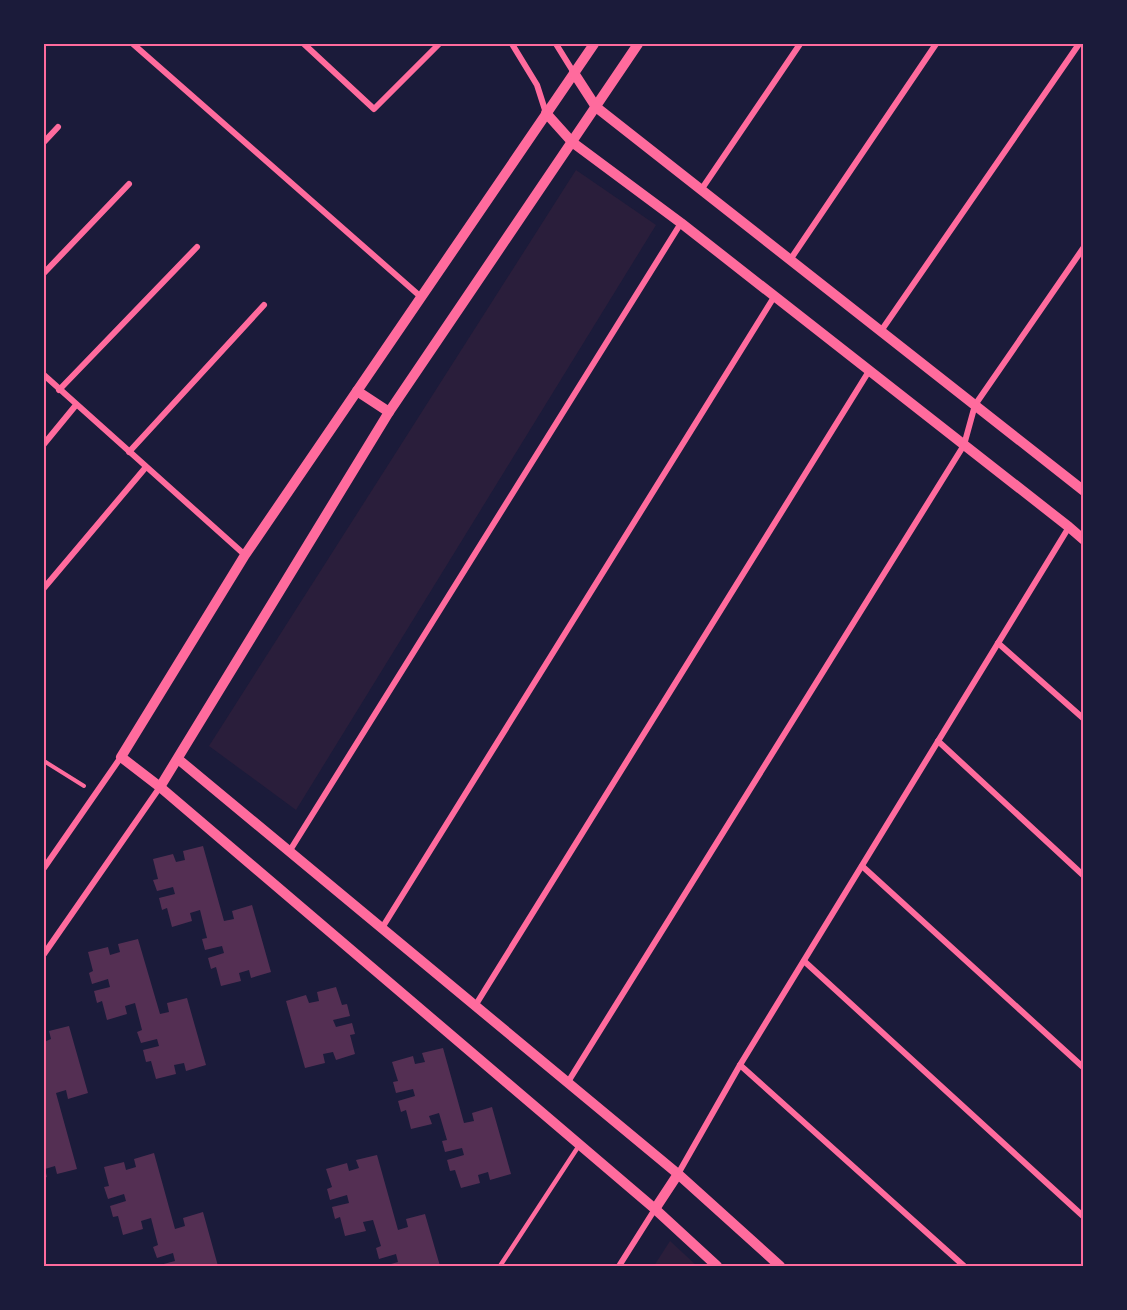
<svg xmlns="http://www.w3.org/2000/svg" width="1127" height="1310" viewBox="0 0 1127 1310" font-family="'Varela Round',sans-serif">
<rect width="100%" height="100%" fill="#1b1b3a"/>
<g fill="#2a1e3b">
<path d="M576,170L656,225L296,810L209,746Z"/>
<path d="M670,1241L697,1266H654Z"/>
</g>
<g fill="#542f53">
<path d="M203,846L224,921L234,919L232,911L252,905L271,972L251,978L249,970L239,973L241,981L221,986L216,967L211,969L208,958L224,953L222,946L205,950L202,939L207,938L200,910L190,913L192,921L172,927L167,908L162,910L159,898L175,894L173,887L157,891L153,880L158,879L153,859L173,854L176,862L185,860L183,851Z"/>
<path d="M138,939L160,1014L169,1012L167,1003L187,998L206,1065L186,1071L184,1063L174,1065L176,1074L156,1079L151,1061L146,1062L143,1050L159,1046L157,1039L141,1043L137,1032L142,1030L135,1003L125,1006L127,1014L107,1020L102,1001L97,1003L94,991L110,987L108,979L92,984L89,973L93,971L88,952L108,947L110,955L120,952L118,944Z"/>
<path d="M336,987L342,1005L347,1004L350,1016L333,1020L336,1027L352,1023L355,1034L350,1035L355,1054L336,1060L333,1052L323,1054L325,1063L305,1068L286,1001L306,995L309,1003L319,1001L317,992Z"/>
<path d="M69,1026L88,1093L68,1099L66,1090L56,1093L77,1169L57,1174L55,1166L45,1169L47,1177L44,1178V1042L51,1039L49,1031Z"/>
<path d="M443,1048L464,1123L474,1121L472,1113L492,1107L511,1174L490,1180L488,1172L478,1175L480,1183L461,1188L455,1170L450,1171L447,1160L464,1155L462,1148L445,1152L442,1141L447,1140L439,1113L429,1116L432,1124L411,1129L406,1110L401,1112L398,1101L415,1096L413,1089L396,1093L393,1082L398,1081L392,1062L413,1056L415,1064L425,1062L422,1053Z"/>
<path d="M154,1153L175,1229L185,1226L183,1218L203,1212L218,1266H156L175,1261L173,1253L157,1258L153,1247L158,1245L151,1218L141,1221L143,1229L123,1235L118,1216L113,1217L110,1206L126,1201L124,1194L108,1199L104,1187L109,1186L104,1167L124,1162L126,1170L136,1167L134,1159Z"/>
<path d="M377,1155L398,1230L408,1227L406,1219L425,1214L440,1266H384L398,1262L396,1254L379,1259L376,1248L381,1246L373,1220L363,1222L366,1231L345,1236L340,1217L335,1219L332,1207L349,1203L347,1195L330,1200L327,1189L332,1187L326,1169L347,1163L349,1171L359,1168L356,1160Z"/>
</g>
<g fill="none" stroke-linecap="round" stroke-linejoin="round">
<path stroke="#ff6b9d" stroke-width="4" d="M44,761L84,786"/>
<path stroke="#ff6b9d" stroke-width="4.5" d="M500,1266L580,1144"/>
<g stroke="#ff6b9d" stroke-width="6">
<path d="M133,44L421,297"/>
<path d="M304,44L374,109L439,44"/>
<path d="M512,44L537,85L546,113"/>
<path d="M556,44L574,73"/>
<path d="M44,142L58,127"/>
<path d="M701,190L800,44"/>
<path d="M790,260L936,44"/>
<path d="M44,273L129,184"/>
<path d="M881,331L1079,44"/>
<path d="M44,375L245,555"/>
<path d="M59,390L197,247"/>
<path d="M44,444L76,405"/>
<path d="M129,452L264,305"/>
<path d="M44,588L146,467"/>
<path d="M998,643L1084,719"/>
<path d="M938,741L1084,876"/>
<path d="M289,852L681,223"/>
<path d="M862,866L1084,1068"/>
<path d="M44,868L121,757"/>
<path d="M382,928L774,297"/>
<path d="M44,954L160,787"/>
<path d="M804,961L1084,1217"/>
<path d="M475,1006L869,371"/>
<path d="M740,1065L964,1266"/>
<path d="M568,1082L964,445L975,405L1084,247"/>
<path d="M678,1174L740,1065L1069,527"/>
<path d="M619,1266L655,1209"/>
</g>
<g stroke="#ff6b9d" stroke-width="10">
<path d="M594,44L245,555L121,757L160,787L655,1209L717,1266"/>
<path d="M574,73L596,107L1084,491"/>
<path d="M546,113L572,142L681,223L1069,527L1084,540"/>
<path d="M357,391L389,412"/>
<path d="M178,759L678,1174L780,1266"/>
<path d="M160,787L389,412L638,44"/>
<path d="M655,1209L678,1174"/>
</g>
</g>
<rect width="1127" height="1310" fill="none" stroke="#1b1b3a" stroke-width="90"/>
<rect x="45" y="45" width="1037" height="1220" fill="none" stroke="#ff6b9d" stroke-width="2"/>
</svg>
